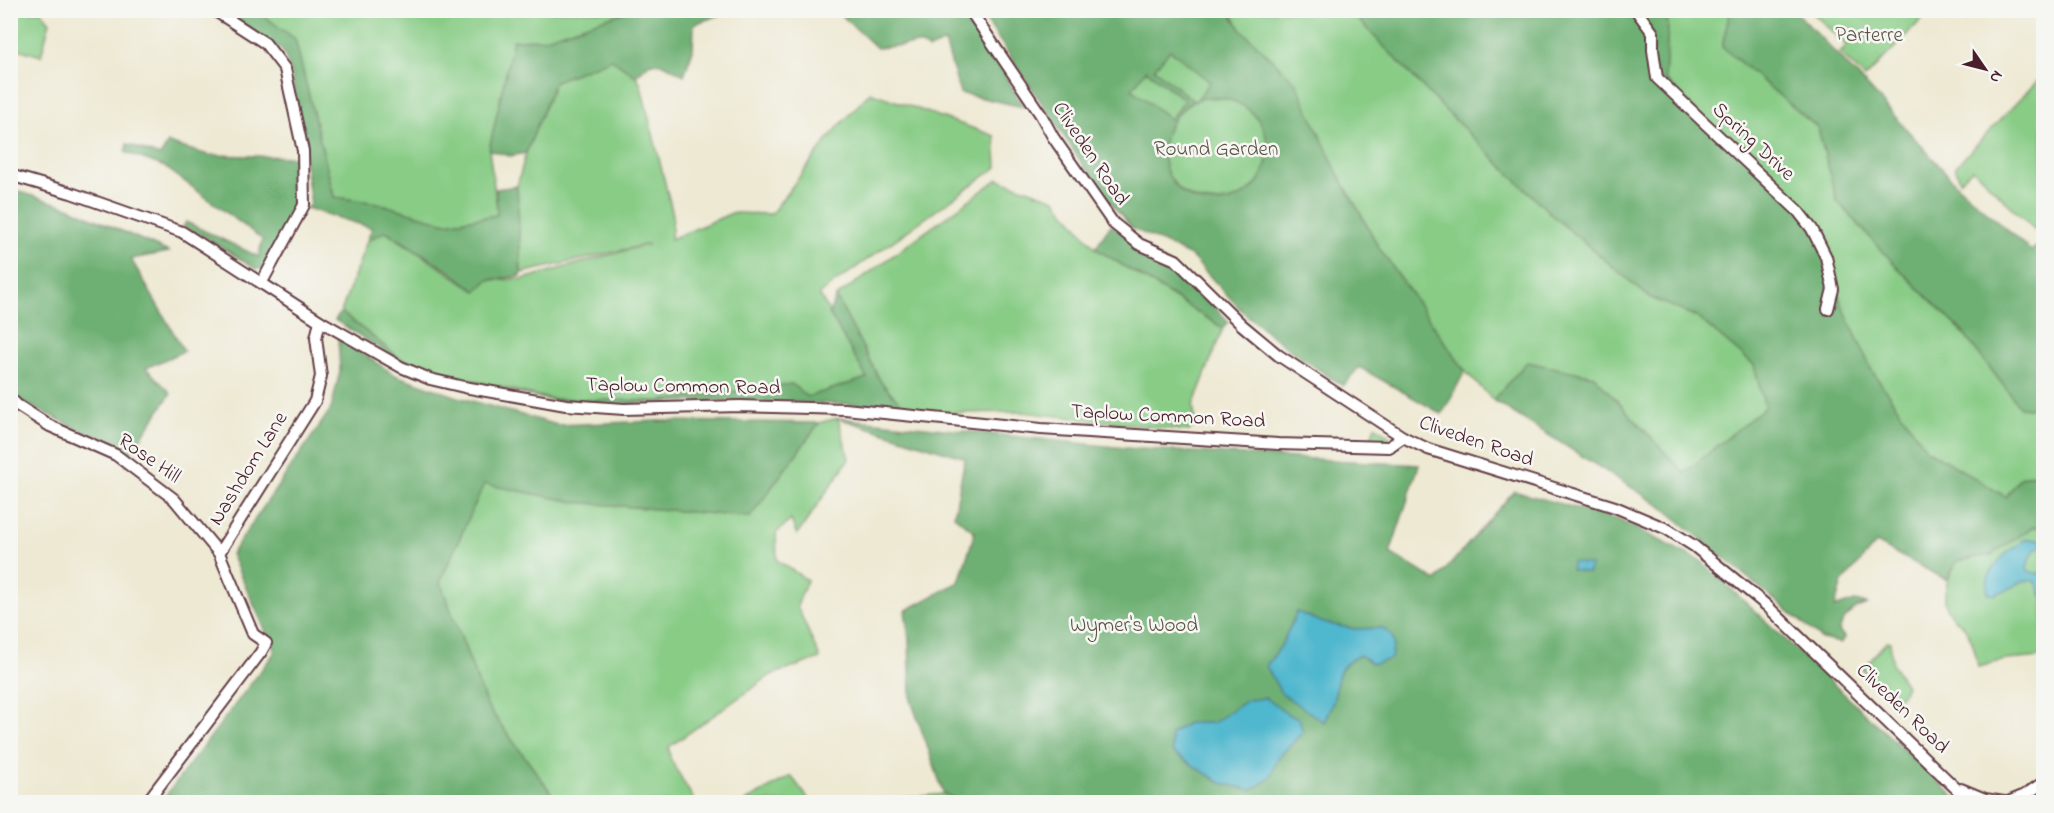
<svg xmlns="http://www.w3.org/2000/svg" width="2054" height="813" viewBox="0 0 2054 813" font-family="'Indie Flower',sans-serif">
<rect width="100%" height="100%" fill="#f6f6f2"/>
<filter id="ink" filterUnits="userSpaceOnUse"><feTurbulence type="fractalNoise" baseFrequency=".0167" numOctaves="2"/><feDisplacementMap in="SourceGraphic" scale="12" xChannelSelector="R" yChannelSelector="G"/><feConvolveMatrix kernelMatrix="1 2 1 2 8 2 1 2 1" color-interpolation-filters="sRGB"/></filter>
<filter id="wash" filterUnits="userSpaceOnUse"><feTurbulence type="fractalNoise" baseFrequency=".008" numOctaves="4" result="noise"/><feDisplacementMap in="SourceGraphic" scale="24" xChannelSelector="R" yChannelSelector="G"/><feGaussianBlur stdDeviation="1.35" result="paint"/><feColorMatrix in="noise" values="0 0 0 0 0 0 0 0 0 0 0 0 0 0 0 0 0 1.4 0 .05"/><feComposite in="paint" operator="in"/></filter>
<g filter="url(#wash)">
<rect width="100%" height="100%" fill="#eee9d3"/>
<g fill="#88cc86" stroke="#697658" stroke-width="1.5">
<path d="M10,11H41L50,22L41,56L11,47Z"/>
<path d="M257,11H628L543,39L515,40L489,150L498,215L446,223L377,203L334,197L295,39Z"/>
<path d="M1229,11H1350L1445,110L1554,217L1649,297L1697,317L1754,365L1765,407L1684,474L1594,376L1527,362L1493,400L1465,371L1380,249L1337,172Z"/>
<path d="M1656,11H1730L1722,47L1818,128L1837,201L1900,270L1960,329L2020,407L2043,409V471L2020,478L2006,497L1926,449L1872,371L1842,305L1705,121L1665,79L1668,23Z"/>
<path d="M1811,11H1930L1865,78L1840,53L1847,46Z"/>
<path d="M1169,49L1211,82L1198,99C1285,83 1290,199 1217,202C1205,203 1192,199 1183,192C1149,163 1160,123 1193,101L1154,69Z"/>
<path d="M612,59L636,76L640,82L673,215L671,239L732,213L771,214L833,133L870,92L995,136L997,167L819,294L867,378L807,397L792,384L659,401L549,399L479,382L401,359L341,312L367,241L385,231L476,291L488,280L523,279L649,244L521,273L517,186L526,153L555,81Z"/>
<path d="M1146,70L1185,100L1170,119L1131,89Z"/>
<path d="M2043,75V221L2035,230L1973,169L1960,181L1955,167Z"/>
<path d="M998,179L1055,199L1095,248L1223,328L1193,406L1196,424L1189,431L1023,412L952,413L903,406L881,382L836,297Z"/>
<path d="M838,418L849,459L797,535L791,520L776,533L777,560L807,580L797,606L820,658L771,675L669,747L670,758L695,802H558L487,706L440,582L484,483L575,502L750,517L819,423Z"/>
<path d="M1375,426L1390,437L1388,443L1370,441Z"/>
<path d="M2043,526V657L2005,660L1978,667C1976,654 1973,638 1964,627C1960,622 1954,620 1950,614C1938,598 1949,576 1957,561L1991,555L2033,527Z"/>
<path d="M1887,641L1890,642L1893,666L1906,685L1903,693L1894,702L1862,669Z"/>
<path d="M791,776L811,802H744Z"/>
<path d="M944,794L962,802H867Z"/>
</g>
<g fill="#6eb073" stroke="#5c684f" stroke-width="1.5" fill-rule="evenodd">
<path d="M223,11H257L295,39L334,197L377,203L446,223L497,215L496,189L517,186L521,276L488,280L476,291L451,272L386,231L367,241L372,228L306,208L311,204L291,71L282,50Z"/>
<path d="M628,11H724L723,14L694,24L693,50L684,75L664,64L650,63L636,76L612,59L555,81L526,153L510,156L489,150L513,40L543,39Z"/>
<path d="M837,11H970L1023,107L960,93L945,42L929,49L919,44L877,48Z"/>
<path d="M986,11H1229L1241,29L1296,83L1337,172L1380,249L1465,371L1442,414L1359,367L1343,386L1287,348L1243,312L1191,256L1132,228L1102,193L982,14ZM1170,50L1210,82L1195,102L1154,69ZM1146,70L1185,100L1170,119L1132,89ZM1213,97C1285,102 1284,193 1223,202C1164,211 1139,135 1193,101L1195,102L1198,99Z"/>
<path d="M1350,11H1656L1668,23L1665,80L1705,121L1776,178L1810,216L1842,305L1872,371L1926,449L2006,497L2020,478L2043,471V526L2033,527L1991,555L1957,561L1947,580L1876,543L1842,583L1834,608L1855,601L1867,604C1852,609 1844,616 1839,631L1845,638L1840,643L1822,639L1661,506L1493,400L1527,362L1594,376L1684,473L1765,407L1754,365L1697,317L1649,297L1554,217L1445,110Z"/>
<path d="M1730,11H1795L1871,90L1957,185L2031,251L2043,241V409L2020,407L1960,329L1900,270L1837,201L1818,128L1722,47Z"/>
<path d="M168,143L208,155L297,157L299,200L270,262L265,268L256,269L204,236L183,227L186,222L259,257L262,239L165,167L125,152L127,144L160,156Z"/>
<path d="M11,189L68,207L169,252L131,259L184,351L146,368L171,393L130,454L18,400L11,392Z"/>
<path d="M1111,225L1180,272L1229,322L1223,328L1095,248Z"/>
<path d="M836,297L881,382L903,406L722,400L608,405L554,401L450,378L403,363L335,320L341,312L401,359L479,382L549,399L659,401L792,384L807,397L867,378L829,313Z"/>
<path d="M338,337L395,375L458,397L557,425L659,421L819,423L750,517L575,502L484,484L440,582L487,706L558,802H161L275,652L231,554L331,409L340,371Z"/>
<path d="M838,418L1125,448L1419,465L1390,553L1436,581L1514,491L1619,520L1701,561L1960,802H962L944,794L911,700L909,639L905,611L959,582L975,532L954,516L965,458Z"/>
</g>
<g fill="#50b7ce" stroke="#4d6b7c" stroke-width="1.5">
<path d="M2028,539L2043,540V545L2035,549L2027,566L2028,571L2038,574L2043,568V599L2036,582C2023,578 2019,583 2009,589C2003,593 2000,590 1995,595L1988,593C1982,578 1997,561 2008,552C2014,547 2019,547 2023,540Z"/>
<path d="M1572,562L1590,565L1589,573L1571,570Z"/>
<path d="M1297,612L1324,623L1355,629L1382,628L1392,635L1394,643L1391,659L1373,664L1360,655C1337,667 1339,671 1335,694C1333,704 1328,714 1324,722L1281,693L1266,666L1281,646Z"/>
<path d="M1266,698L1289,715L1299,718L1303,732L1278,758L1270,778L1252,790L1221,783L1172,752L1171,734L1188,723H1213L1247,700Z"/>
</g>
</g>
<g filter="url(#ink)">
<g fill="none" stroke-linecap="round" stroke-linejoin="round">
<g stroke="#633d44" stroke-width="14">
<g id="minor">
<path d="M214,10L265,43L285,69L303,151L304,205L262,282"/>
<path d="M970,10L1041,115L1053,137L1113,223L1139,244L1176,260L1242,325L1278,355L1403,437L1428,449L1615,507L1667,529L1694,546L1766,605L1970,802"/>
<path d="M1636,10L1653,33V50L1657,78L1798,211L1812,229L1826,257L1833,289L1828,309"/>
<path d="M10,175L71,193L182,232L320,321L401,367L430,379L464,387L566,405L624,409L740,406L845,409L1041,429L1278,444L1389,447L1403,437"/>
<path d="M10,398L17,405L50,426L116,455L174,499L219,553"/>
<path d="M1961,789L1985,799L2004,802"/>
<path d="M147,802L261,652L266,643L253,634L219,553L315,401L321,376L316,338L320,321"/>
<path d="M2008,802L2025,795L2044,782"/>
</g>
</g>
<use href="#minor" stroke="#fff" stroke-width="10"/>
</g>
</g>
<g text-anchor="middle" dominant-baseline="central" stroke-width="5" stroke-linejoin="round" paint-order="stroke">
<g font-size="21" fill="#5d5346" stroke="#f6f6f2">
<text x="1869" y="36">Parterre</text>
<text x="1216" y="150">Round Garden</text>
<text x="1134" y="626">Wymer's Wood</text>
</g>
<g font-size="21" fill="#4a1f2b" stroke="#f6f6f2">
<text transform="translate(1753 142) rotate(43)">Spring Drive</text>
<text transform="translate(1090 154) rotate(56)">Cliveden Road</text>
<text transform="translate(683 387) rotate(1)">Taplow Common Road</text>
<text transform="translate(1168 417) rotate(3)">Taplow Common Road</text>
<text transform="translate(1476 442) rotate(19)">Cliveden Road</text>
<text transform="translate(149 459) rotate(35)">Rose Hill</text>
<text transform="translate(249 469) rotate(-58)">Nashdom Lane</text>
<text transform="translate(1902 709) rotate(44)">Cliveden Road</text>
</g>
</g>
<rect width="2054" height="813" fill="none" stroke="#f6f6f2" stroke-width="36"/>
<g transform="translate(1985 69) rotate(125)" stroke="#f6f6f2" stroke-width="4.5" paint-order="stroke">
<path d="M0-4.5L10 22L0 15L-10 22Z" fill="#4a1f2b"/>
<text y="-9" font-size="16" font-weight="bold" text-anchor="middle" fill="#4a1f2b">N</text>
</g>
</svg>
